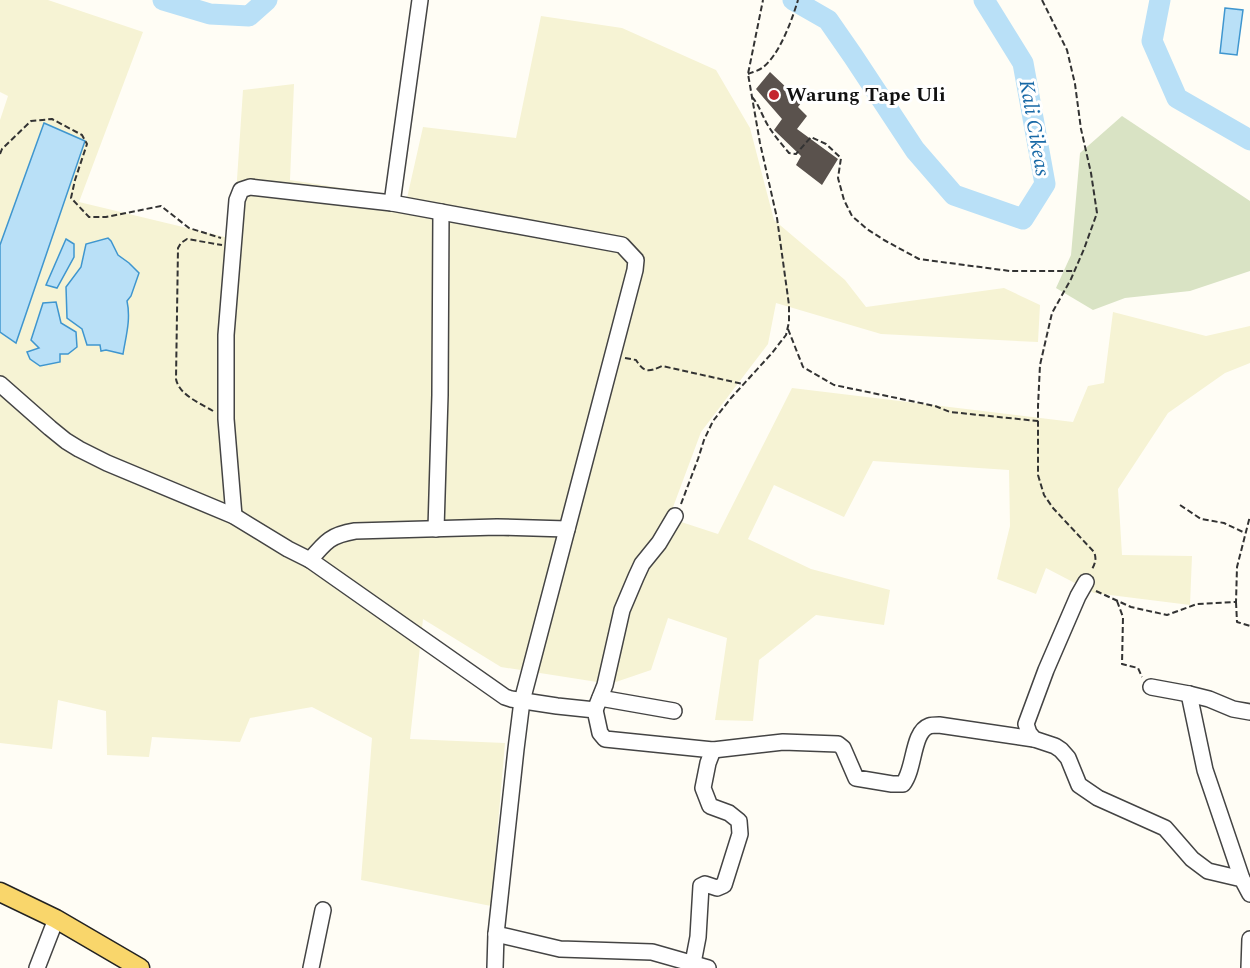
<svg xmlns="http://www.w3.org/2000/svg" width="1250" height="968" viewBox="0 0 1250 968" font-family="Spectral,serif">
<rect width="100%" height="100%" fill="#fffdf5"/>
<path fill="#f6f3d4" d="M0,0H48L143,32L79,202L233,239L243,90L294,84L290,180L407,198L423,127L516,138L541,16L622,28L716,70L750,128L774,220L845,280L866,307L1004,288L1040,305L1038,342L881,334L776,303L768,344L701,432L669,518L718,534L792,388L1073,422L1088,386L1104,383L1113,312L1206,336L1250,326V363L1225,373L1168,413L1118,489L1122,555L1192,556L1190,605L1094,593L1046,568L1036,594L997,579L1010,526L1009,470L873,461L844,517L774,485L748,539L811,569L890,590L884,625L816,615L759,660L753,721L715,720L727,638L668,618L651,670L610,684L501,667L423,619L410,739L505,743L491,906L361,880L372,738L312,707L250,718L240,742L152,737L149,757L107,755L106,711L58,700L52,749L0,743V120L8,96L0,92Z"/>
<path fill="#d9e3c4" d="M1122,116L1250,201V271L1190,291L1125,298L1093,310L1056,288L1071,255L1080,153Z"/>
<g fill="#b9e0f7" stroke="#3f96cf" stroke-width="1.5">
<path d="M1225,8L1243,10L1237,55L1220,53Z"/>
<path d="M44,123L85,141L16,343L0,332V245Z"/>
<path d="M108,238L111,241L118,255L129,263L139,273L131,296L127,301C131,319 126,336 123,354L106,350L101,351L100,345H87L82,329L67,318L66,287L81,267L86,244Z"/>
<path d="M66,239L74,244V257L57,288L46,285Z"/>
<path d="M56,302L61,323L76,332L77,347L68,354H60V362L40,366L30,359L27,352L39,348L31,340L43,303Z"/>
</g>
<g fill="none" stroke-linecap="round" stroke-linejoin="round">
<g stroke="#b9e0f7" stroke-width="21">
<path d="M163,0L210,14L249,16L267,0"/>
<path d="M793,0L828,20L853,56L915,150L954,195L1023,219L1045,184L1023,63L984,0"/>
<path d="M1160,0L1152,41L1177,98L1250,140"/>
</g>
</g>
<path fill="#5a524d" d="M770,72L790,91L792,88L804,99L798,107L807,116L797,129L838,159L822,185L796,165L801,156L774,130L782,119L756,89Z"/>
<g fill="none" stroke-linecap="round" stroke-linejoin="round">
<g stroke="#444" stroke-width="18">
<g id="minor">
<path d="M392,203L420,0"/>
<path d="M0,384L50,428L66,441L79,449L107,463L234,516L288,549L310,560L505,697L511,699L557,706L595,710L600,733L605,739L713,750L783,742L838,744L843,748L856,778L892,784H903C915,769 912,732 929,726C932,725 936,725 939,725L1034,739"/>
<path d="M234,516L226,419V335L237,200L241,190L250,187L392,203L622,245L636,260L635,270L522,701L516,749L496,934L495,968"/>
<path d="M436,529L440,395L441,212"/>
<path d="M310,560C326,541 331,535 355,531L497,527L567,529"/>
<path d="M1086,582L1078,596L1046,670L1026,724L1029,733L1034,739L1055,746L1061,750L1068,758L1079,785L1098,798L1165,828L1192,859L1208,871L1242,879L1250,894"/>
<path d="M1151,687L1189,694L1209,699L1233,709L1250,712"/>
<path d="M1189,694L1205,770L1242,879"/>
<path d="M600,698L674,711"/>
<path d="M595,710L605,685L622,610L636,577L642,564L659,543L675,516"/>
<path d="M496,934L560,949L652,952L708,968"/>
<path d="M693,963L698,937L701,886L705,884L717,888L724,885L740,834L739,821L729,813L710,806L703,788L708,763L713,750"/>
<path d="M37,968L56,919"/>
<path d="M311,968L323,910"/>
<path d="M1249,968L1250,939"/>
</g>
</g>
<g stroke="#222" stroke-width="21">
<path id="major" d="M0,892L56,919L140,968"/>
</g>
<g stroke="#333" stroke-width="2" stroke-dasharray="6 3" stroke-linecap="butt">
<path d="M1042,0L1067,50L1075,84L1081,129L1091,173L1097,213L1084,249L1071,279L1052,313L1040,365L1038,406V475L1044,495L1053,508L1094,552C1097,559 1095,564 1091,571"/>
<path d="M748,74C752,72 758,71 762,68C779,56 792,20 798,0"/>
<path d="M752,97C758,104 760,110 764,118C770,131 780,142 789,153L796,154L811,137L826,144L841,158L838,178L844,200L852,216L867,229L884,240L919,259L1010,271H1074"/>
<path d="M0,154L2,149L31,121L52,119L82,135L87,144L75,180L71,198L89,217H106L161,206L189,228L221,238"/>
<path d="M788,329L803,367L834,385L935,406L950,412L1038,421"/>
<path d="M625,358L636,360C644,373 649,372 662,366L743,384"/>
<path d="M213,411C200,403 179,395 176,379L178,248L181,243L187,239L222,245"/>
<path d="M681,504L698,459L704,440L713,421L731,398L772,353L786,335L789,322V305L777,218L760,143L748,74L763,0"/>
<path d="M1180,505L1201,519L1224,523L1245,533"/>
<path d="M1096,591L1131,607L1167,615L1197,604L1236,602L1237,567L1250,516"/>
<path d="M1117,601L1123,617L1122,664L1138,668L1142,677"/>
<path d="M1236,602L1237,622L1250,626"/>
</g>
<use href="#minor" stroke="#fff" stroke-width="15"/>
<use href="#major" stroke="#f9d66b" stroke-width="18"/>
</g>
<circle fill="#c4262e" stroke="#fff" stroke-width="2" cx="774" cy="95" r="6"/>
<g text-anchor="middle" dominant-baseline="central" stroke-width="6" stroke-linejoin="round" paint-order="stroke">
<g font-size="20" font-weight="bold" fill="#111" stroke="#fff" text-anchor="start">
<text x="786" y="95">Warung Tape Uli</text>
</g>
<g font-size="21" font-style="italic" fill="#1768a6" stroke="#fff">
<text transform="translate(1034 128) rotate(80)">Kali Cikeas</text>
</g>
</g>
</svg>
